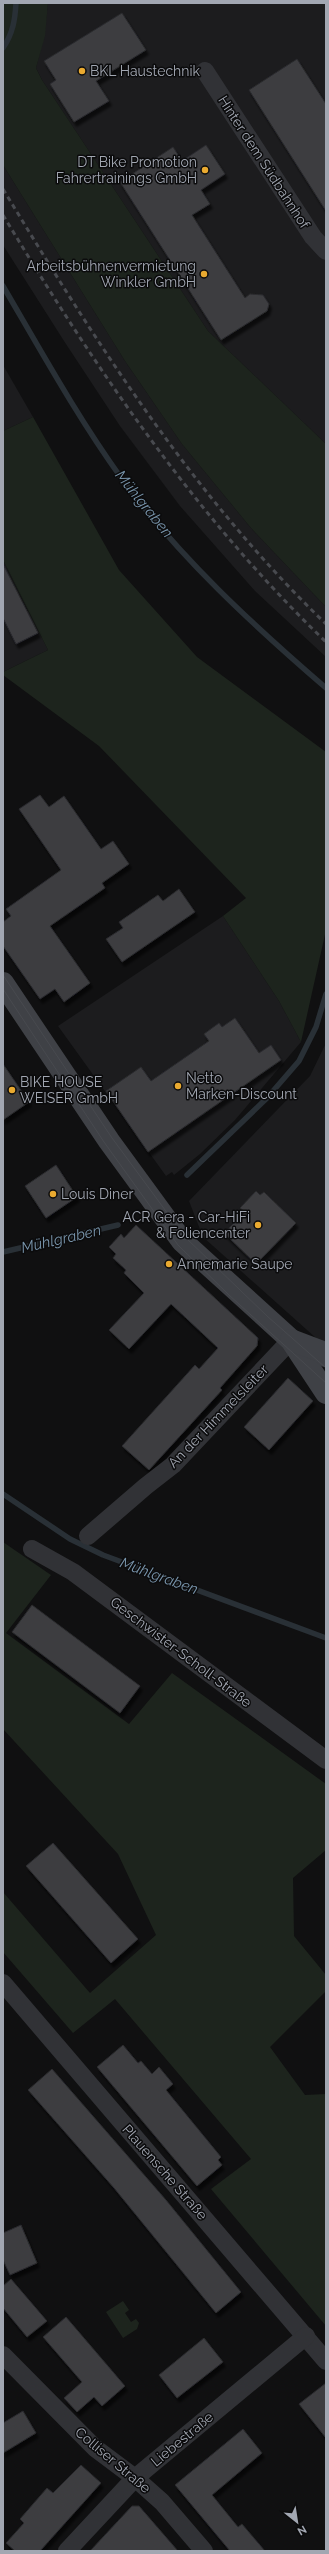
<svg xmlns="http://www.w3.org/2000/svg" width="329" height="2554" viewBox="0 0 329 2554" font-family="Raleway,sans-serif">
<defs>
<filter id="shadow"><feDropShadow dx="2.5" dy="4.5" stdDeviation="1" flood-color="#0009"/></filter>
</defs>
<rect width="100%" height="100%" fill="#101011"/>
<g fill="#1c1c1e">
<path d="M48,3H326V444L208,331L42,80L36,68L44,36Z"/>
<path d="M3,165L125,361L182,444L251,528L326,607V657L255,591L180,506L120,426L64,341L3,245Z"/>
<path d="M3,365L33,417L3,431Z"/>
<path d="M3,560L48,650L3,672Z"/>
<path d="M223,916L279,1001L301,1042L235,1120L200,1154L174,1175L172,1172L166,1176L58,1026Z"/>
<path d="M326,1043V1347L203,1237L189,1201L310,1076Z"/>
</g>
<g fill="#1d241d">
<path d="M3,3H48L45,36L36,68L42,80L208,331L326,444V607L251,528L182,444L125,361L3,165Z"/>
<path d="M33,417L119,570L197,657L326,752V930L301,1042L279,1001L223,916L246,898L99,746L3,675V672L48,650L3,560V431Z"/>
<path d="M3,1542L51,1575L6,1633L129,1724L172,1673L326,1784V1850L293,1878L294,1936L326,1975V1991L270,2047L305,2095L326,2094V2326L211,2189L251,2159L115,1999L73,2033L3,1952V1892L90,1993L156,1935L118,1854L3,1729Z"/>
<path d="M123,2301L129,2310L125,2313L131,2322L136,2319L139,2323L137,2329L123,2338L106,2312Z"/>
</g>
<g fill="none" stroke-linecap="round" stroke-linejoin="round">
<g stroke="#293036" stroke-width="5.5">
<path d="M3,48C13,33 15,20 16,3"/>
<path d="M3,286C41,351 78,418 122,479C179,557 253,625 326,688"/>
<path d="M187,1175L267,1098L299,1061L316,1027L326,994"/>
<path d="M3,1252L118,1225"/>
<path d="M3,1494L70,1539L103,1555L326,1638"/>
</g>
</g>
<g fill="#3c3d41" stroke="#2a2a2d" filter="url(#shadow)">
<path d="M122,13L146,50L96,81L109,101L74,122L50,84L56,80L44,61Z"/>
<path d="M297,59L326,104V211L249,90Z"/>
<path d="M206,145L225,174L201,190L210,204L192,215L245,298L250,294L263,295L269,304L267,311L221,340L120,182L173,147L182,161Z"/>
<path d="M3,564L38,633L16,644L3,618Z"/>
<path d="M40,795L49,807L64,796L101,849L113,841L129,864L102,883L105,888L50,926L90,983L64,1002L55,989L40,999L3,946V922L11,916L6,909L61,870L19,809Z"/>
<path d="M179,889L195,912L122,962L106,939L123,928L119,922L158,895L163,901Z"/>
<path d="M235,1018L259,1053L271,1045L281,1060L148,1152L106,1091L141,1067L151,1081L209,1041L204,1034L219,1023L222,1027Z"/>
<path d="M3,1064L29,1102L3,1120Z"/>
<path d="M56,1165L77,1197L46,1218L25,1186Z"/>
<path d="M256,1191L260,1195L264,1192L296,1223L256,1264L224,1233L245,1212L240,1208Z"/>
<path d="M136,1225L258,1338L257,1346L220,1388L222,1390L149,1470L122,1446L195,1365L199,1369L218,1348L171,1304L129,1349L109,1330L144,1293L124,1273L126,1270L113,1258L116,1254L109,1247L121,1234L124,1238Z"/>
<path d="M288,1378L313,1401L269,1450L244,1427Z"/>
<path d="M32,1605L140,1686L120,1713L12,1632Z"/>
<path d="M53,1843L138,1939L111,1963L26,1866Z"/>
<path d="M123,2045L138,2063L141,2061L152,2074L159,2067L173,2084L166,2090L221,2157L218,2160L222,2165L197,2186L97,2067Z"/>
<path d="M52,2069L166,2200L241,2292L216,2313L114,2188L28,2090Z"/>
<path d="M21,2225L37,2263L10,2275L3,2260V2233Z"/>
<path d="M11,2279L47,2321L27,2337L3,2308V2286Z"/>
<path d="M66,2317L125,2386L102,2406L94,2397L77,2412L64,2398L82,2382L43,2337Z"/>
<path d="M204,2338L223,2362L177,2398L159,2375Z"/>
<path d="M326,2383V2438L299,2404Z"/>
<path d="M23,2411L36,2433L3,2453V2423Z"/>
<path d="M243,2429L262,2453L212,2495L238,2527L242,2524L265,2551H230L175,2485Z"/>
<path d="M81,2465L101,2483L40,2551H15L6,2543L24,2523L20,2519L47,2488L53,2493Z"/>
<path d="M132,2506H139L178,2551H90Z"/>
</g>
<g fill="none" stroke-linecap="round" stroke-linejoin="round">
<g stroke="#313236" stroke-width="18">
<path d="M205,71L313,237L326,251"/>
<path d="M88,1536L146,1486L173,1465L291,1340"/>
<path d="M32,1549L73,1572L326,1760"/>
<path d="M3,1983L326,2361"/>
<path d="M3,2355L95,2448L135,2478L162,2502L204,2551"/>
<path d="M67,2551L135,2478L306,2336"/>
</g>
<g stroke="#3f4146" stroke-width="22">
<path d="M3,983L109,1141L182,1241L291,1340L326,1393"/>
<path d="M291,1340L320,1351L326,1356"/>
</g>
<g stroke="#484a4f" stroke-width="1">
<path d="M3,975L112,1138L185,1237L267,1316L326,1368"/>
<path d="M3,989L104,1142L178,1245L229,1295L326,1383"/>
</g>
<g stroke="#484a4f" stroke-width="3" stroke-dasharray="5 4" stroke-linecap="butt">
<path d="M3,189C97,344 194,497 326,624"/>
<path d="M3,215C96,369 196,517 326,642"/>
</g>
</g>
<g fill="#eaaa30" stroke="#0b0b0c" stroke-width="1.5">
<circle cx="82" cy="71" r="4"/>
<circle cx="205" cy="170" r="4"/>
<circle cx="204" cy="274" r="4"/>
<circle cx="178" cy="1086" r="4"/>
<circle cx="12" cy="1090" r="4"/>
<circle cx="53" cy="1194" r="4"/>
<circle cx="258" cy="1225" r="4"/>
<circle cx="169" cy="1264" r="4"/>
</g>
<g text-anchor="middle" dominant-baseline="central" stroke-width="3" stroke-linejoin="round" paint-order="stroke">
<g font-size="14" fill="#a2a7b2" stroke="#0b0b0c" text-anchor="start">
<text x="90" y="71">BKL Haustechnik</text>
<text x="197" y="162" text-anchor="end">DT Bike Promotion<tspan x="197" dy="16">Fahrertrainings GmbH</tspan></text>
<text x="196" y="266" text-anchor="end">Arbeitsbühnenvermietung<tspan x="196" dy="16">Winkler GmbH</tspan></text>
<text x="186" y="1078">Netto<tspan x="186" dy="16">Marken-Discount</tspan></text>
<text x="20" y="1082">BIKE HOUSE<tspan x="20" dy="16">WEISER GmbH</tspan></text>
<text x="61" y="1194">Louis Diner</text>
<text x="250" y="1217" text-anchor="end">ACR Gera - Car-HiFi<tspan x="250" dy="16">&amp; Foliencenter</tspan></text>
<text x="177" y="1264">Annemarie Saupe</text>
</g>
<g font-size="14" fill="#a2a7b2" stroke="#0b0b0c">
<text transform="translate(264 162) rotate(57)">Hinter dem Südbahnhof</text>
<text transform="translate(218 1416) rotate(-46)">An der Himmelsleiter</text>
<text transform="translate(181 1652) rotate(37)">Geschwister-Scholl-Straße</text>
<text transform="translate(165 2172) rotate(49)">Plauensche Straße</text>
<text transform="translate(182 2439) rotate(-40)">Liebestraße</text>
<text transform="translate(113 2460) rotate(40)">Colliser Straße</text>
</g>
<g font-size="15" font-style="italic" fill="#7995ac" stroke="#0b0b0c">
<text transform="translate(144 504) rotate(51)">Mühlgraben</text>
<text transform="translate(61 1239) rotate(-13)">Mühlgraben</text>
<text transform="translate(159 1576) rotate(20)">Mühlgraben</text>
</g>
</g>
<rect width="329" height="2554" fill="none" stroke="#a2a7b2" stroke-width="8"/>
<g transform="translate(297 2522) rotate(150)" stroke="#0b0b0c" stroke-width="3" paint-order="stroke">
<path d="M0-3L7 15L0 10L-7 15Z" fill="#a2a7b2"/>
<text y="-6" font-size="11" font-weight="bold" text-anchor="middle" fill="#a2a7b2">N</text>
</g>
</svg>
